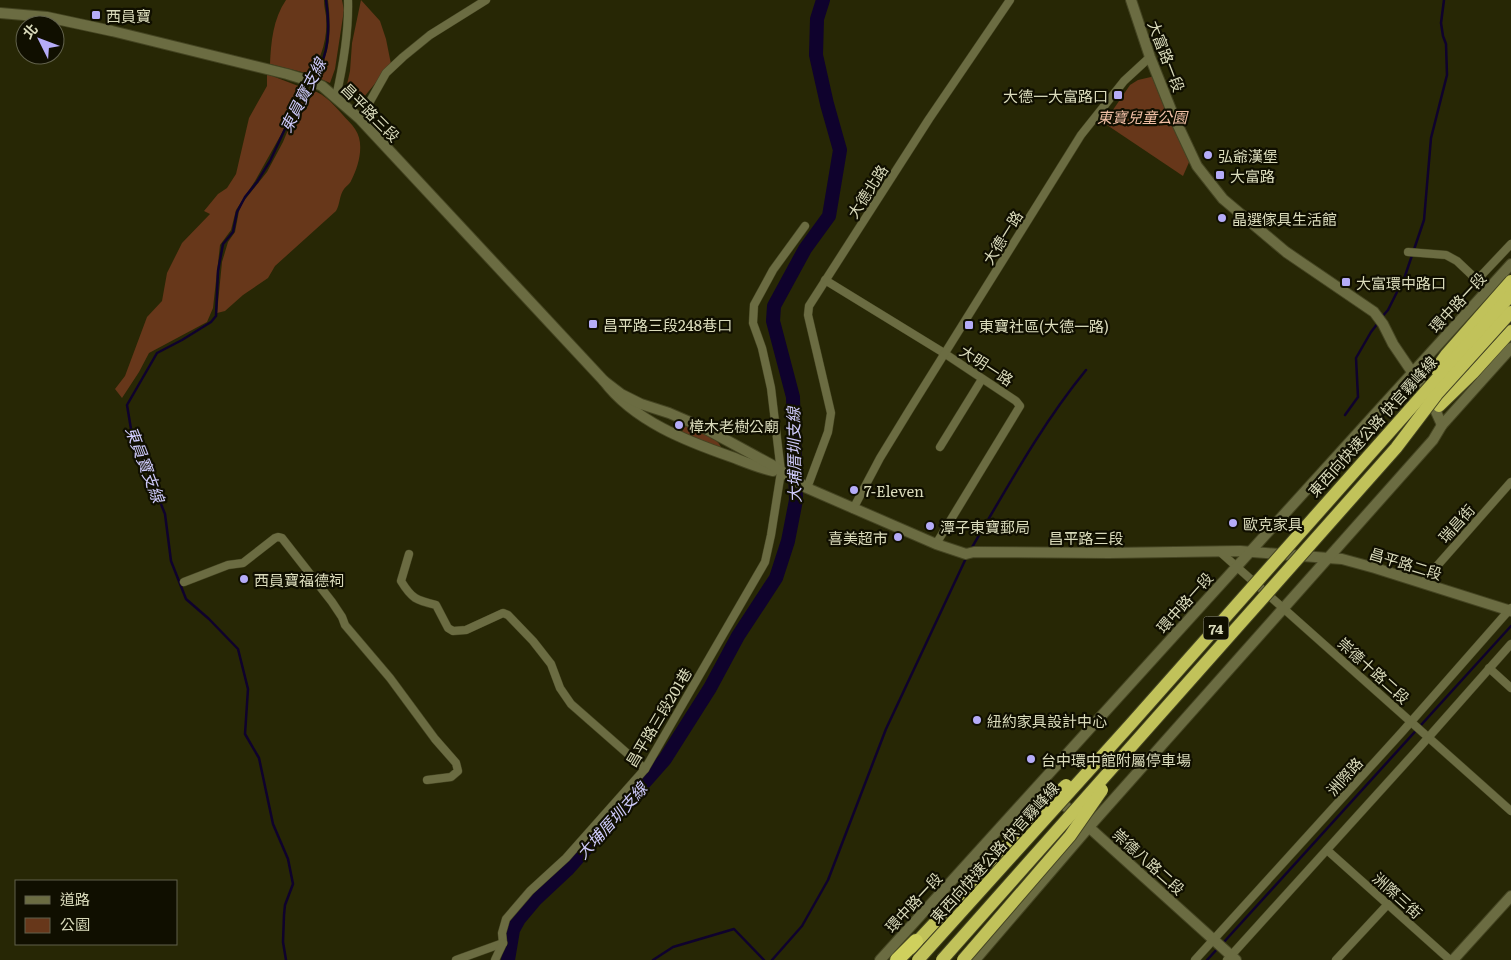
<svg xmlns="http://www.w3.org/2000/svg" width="1511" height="960" viewBox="0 0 1511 960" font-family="Literata,'Noto Sans TC',serif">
<rect width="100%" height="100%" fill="#272705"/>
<g fill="#67371a">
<path d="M286,0H324C324,6 325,10 326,16C328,37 322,58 310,74L270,64C271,42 273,19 286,0Z"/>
<path d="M328,0H342L344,10L335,69L330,83L314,76C332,56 331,26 328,0Z"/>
<path d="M361,0L380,21L386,39L391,64L364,97L346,89L350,71L352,43Z"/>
<path d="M267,74L301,87L283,131L255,181L236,210L231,230L220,245L213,308L207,322L149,353L139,372L122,398L115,389L125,376L147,317L162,301L167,273L182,243L210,214L204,211L218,194L227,188L236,174L249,118L267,86Z"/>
<path d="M1155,76L1190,160L1183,176L1104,123L1130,85L1138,80Z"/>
<path d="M305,88C323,92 330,101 342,114C346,119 352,124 355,129C365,143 359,166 351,181C350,184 346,186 344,189C339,196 340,205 336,211L275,266L268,278L243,295L225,311L217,313L222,262L228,242L235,232L239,211L243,202L267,172L283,142Z"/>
<path d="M686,425C697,430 716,436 721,447L718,448L680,435Z"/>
</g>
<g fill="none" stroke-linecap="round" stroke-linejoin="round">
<g stroke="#0f022d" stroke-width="2.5">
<path d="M308,79C312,73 318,70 321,64C330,46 329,19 326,0"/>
<path d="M1381,318L1388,310L1405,276L1424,220L1431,138L1447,75L1446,44L1443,36L1441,23L1444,0"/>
<path d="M1345,415L1358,397L1356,358L1371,332L1378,323"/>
<path d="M971,549C1007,488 1041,425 1086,370"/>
<path d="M1223,943L1511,626"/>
<path d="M286,960L283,942L284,915L285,905L293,884L288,859L273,824L259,758L245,734L248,689L238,649L209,619L186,599L171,561L165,514L131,429L127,405L157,353L182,340L211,322L216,316L218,271L223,244L233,232L237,212L245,197L257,182L270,161L306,84"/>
<path d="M653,960L673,947L734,929L764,960"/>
<path d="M772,960L802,926L828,880L886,729L967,556"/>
<path d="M1207,960L1219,947"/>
</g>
<path stroke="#0f022d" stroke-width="14" d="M508,960L513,930L519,919L535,900L567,870L665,759L710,688L738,636L776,578L788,541L796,500L793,397L773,321L774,306L805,249L829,216L840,150L827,104L816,55L817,19L823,0"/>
<g stroke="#442" stroke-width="9">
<g id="minor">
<path d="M336,97C343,66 349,33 348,0"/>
<path d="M360,119L386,73L403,57L430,35L486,0"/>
<path d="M1408,252L1446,255L1457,261L1477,280L1511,244"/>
<path d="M825,280L944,353L1016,401L1020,406L936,544"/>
<path d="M940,447L982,379"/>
<path d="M807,488L828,432L831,413L808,315L809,306L929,119L1010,0"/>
<path d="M853,509L880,458L910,409L1081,135L1124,81L1150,57"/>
<path d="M1219,551L1511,811"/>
<path d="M409,554L401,581C412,599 416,600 436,605L448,628L453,631L466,630L503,613L508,615L533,641L551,664L560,688L571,704L645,769"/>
<path d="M184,582L228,565L243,563L275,538L278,537L282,538L332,602L342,617L345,625L390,678L435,739L456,763L458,771L451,777L427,780"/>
<path d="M1423,583L1429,575L1511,482"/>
<path d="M1489,668L1511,688"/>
<path d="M1327,850L1450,960"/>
<path d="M503,943L502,933L506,919L530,891L566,858L645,769L765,562L771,535L781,472L771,388L762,348L753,323L754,305L773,270L805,226"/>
<path d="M456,960L503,943"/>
<path d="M495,960L503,943"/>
<path d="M1195,960L1402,732L1511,608"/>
<path d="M1227,960L1419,748L1511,644"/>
<path d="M1336,960L1388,904"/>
</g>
</g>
<g stroke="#442" stroke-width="12">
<g id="tertiary">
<path d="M1131,0L1150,57L1174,117L1197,166L1223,199L1286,252L1374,312L1383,324L1393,344L1412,372L1423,383L1442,425"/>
<path d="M0,13L47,17L112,31L287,74L310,81L322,86L360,119L604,381C634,421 686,441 732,457C745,462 759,468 773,471"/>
<path d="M604,381L621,394L641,404L669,413L706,429L772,465L807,488L936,544L966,554L974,552L1109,553L1240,551L1328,558L1342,559L1375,568L1511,611"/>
<path d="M1041,784L1236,960"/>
<path d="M880,960L1511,264"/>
<path d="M975,960L1089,827L1433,440L1442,425L1511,348"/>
<path d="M1453,960L1511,896"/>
</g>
</g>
<g stroke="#442" stroke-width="14">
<g id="trunk">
<path d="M1439,406L1473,373L1511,331"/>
<path d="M911,948L1042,808"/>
</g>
</g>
<g stroke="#442" stroke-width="16">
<path id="motorway" d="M897,960L916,941"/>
</g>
<use href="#minor" stroke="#6b6c42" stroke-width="8"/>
<use href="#tertiary" stroke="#6b6c42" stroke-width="10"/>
<use href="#trunk" stroke="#c1c25a" stroke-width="12"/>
<use href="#motorway" stroke="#cfd05d" stroke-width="14"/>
<g stroke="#442" stroke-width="14" stroke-linecap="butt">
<g id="trunk-bridge">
<path d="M1436,369L1446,355L1511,281"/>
<path d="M1042,808L1066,785"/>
<path d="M918,960L1130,725L1511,295"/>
<path d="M942,960L1396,448L1437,394L1511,312"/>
<path d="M963,960L1070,836L1102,790"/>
</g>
</g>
<use href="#trunk-bridge" stroke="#c1c25a" stroke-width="12"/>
</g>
<g fill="#b5acf8" stroke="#100f00" stroke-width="2">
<rect x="91" y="10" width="10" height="10" rx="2.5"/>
<rect x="1113" y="90" width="10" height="10" rx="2.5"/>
<circle cx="1208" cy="155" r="5"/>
<rect x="1215" y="170" width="10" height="10" rx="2.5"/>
<circle cx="1222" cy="218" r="5"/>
<rect x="1341" y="277" width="10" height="10" rx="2.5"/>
<rect x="588" y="319" width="10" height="10" rx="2.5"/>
<rect x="964" y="320" width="10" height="10" rx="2.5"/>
<circle cx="679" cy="425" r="5"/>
<circle cx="854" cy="490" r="5"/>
<circle cx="1233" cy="523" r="5"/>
<circle cx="930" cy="526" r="5"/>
<circle cx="898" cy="537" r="5"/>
<circle cx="244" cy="579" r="5"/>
<circle cx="977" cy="720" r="5"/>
<circle cx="1031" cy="759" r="5"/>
</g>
<g text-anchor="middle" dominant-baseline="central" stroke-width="4.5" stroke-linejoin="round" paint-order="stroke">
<rect fill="#100f00" stroke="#9d9e83" stroke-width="1" x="1203.5" y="616.5" width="25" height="23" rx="4"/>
<g font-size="14" font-weight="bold" fill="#dadbbb">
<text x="1216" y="628">74</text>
</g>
<g font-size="15" fill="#dadbbb" stroke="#100f00" text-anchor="start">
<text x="106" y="15">西員寶</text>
<text x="1108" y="95" text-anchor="end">大德一大富路口</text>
<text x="1218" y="155">弘爺漢堡</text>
<text x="1230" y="175">大富路</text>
<text x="1232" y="218">晶選傢具生活館</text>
<text x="1356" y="282">大富環中路口</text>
<text x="603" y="324">昌平路三段248巷口</text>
<text x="979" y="325">東寶社區(大德一路)</text>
<text x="689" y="425">樟木老樹公廟</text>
<text x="864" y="490">7-Eleven</text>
<text x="1243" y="523">歐克家具</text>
<text x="940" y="526">潭子東寶郵局</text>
<text x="888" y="537" text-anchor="end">喜美超市</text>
<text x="254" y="579">西員寶福德祠</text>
<text x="987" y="720">紐約家具設計中心</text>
<text x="1041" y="759">台中環中館附屬停車場</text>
</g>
<g font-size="15" fill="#dadbbb" stroke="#100f00">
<text transform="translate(1167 56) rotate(69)">大富路一段</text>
<text transform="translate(371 112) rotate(45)">昌平路三段</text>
<text transform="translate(867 191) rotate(-57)">大德北路</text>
<text transform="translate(1002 237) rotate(-58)">大德一路</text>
<text transform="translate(1457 302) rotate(-47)">環中路一段</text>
<text transform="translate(987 365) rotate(33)">大明一路</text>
<text transform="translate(1372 426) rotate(-48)">東西向快速公路 快官霧峰線</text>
<text transform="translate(1456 523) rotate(-48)">瑞昌街</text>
<text x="1086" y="537">昌平路三段</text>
<text transform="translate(1406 563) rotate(17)">昌平路二段</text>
<text transform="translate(1184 602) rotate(-48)">環中路一段</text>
<text transform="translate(1374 670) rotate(42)">崇德十路二段</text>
<text transform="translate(658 717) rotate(-59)">昌平路三段201巷</text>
<text transform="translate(1344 776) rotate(-48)">洲際路</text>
<text transform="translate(994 852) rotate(-48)">東西向快速公路 快官霧峰線</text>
<text transform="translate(1149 861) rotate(42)">崇德八路二段</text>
<text transform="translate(1398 895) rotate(42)">洲際三街</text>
<text transform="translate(913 902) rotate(-47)">環中路一段</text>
</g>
<g font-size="15" font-style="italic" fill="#f0bfa5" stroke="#100f00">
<text x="1142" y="116">東寶兒童公園</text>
</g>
<g font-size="16" font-style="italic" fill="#cecafa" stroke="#100f00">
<text transform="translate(302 95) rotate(-63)">東員寶支線</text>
<text transform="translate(793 455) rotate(-91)">大埔厝圳支線</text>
<text transform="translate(146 464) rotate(69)">東員寶支線</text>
<text transform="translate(611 820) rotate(-48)">大埔厝圳支線</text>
</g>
</g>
<rect x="15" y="880" width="162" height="65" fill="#100f00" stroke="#61614b"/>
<rect x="25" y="896" width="25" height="8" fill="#6b6c42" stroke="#61614b"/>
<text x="60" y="905" font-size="15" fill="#dadbbb">道路</text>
<rect x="25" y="918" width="25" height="15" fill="#67371a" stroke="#61614b"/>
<text x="60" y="930" font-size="15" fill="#dadbbb">公園</text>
<g transform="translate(40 40) rotate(312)"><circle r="24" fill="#100f00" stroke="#61614b"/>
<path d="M0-4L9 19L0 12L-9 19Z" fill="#b5acf8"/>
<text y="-8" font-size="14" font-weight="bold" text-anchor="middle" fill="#dadbbb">北</text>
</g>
</svg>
